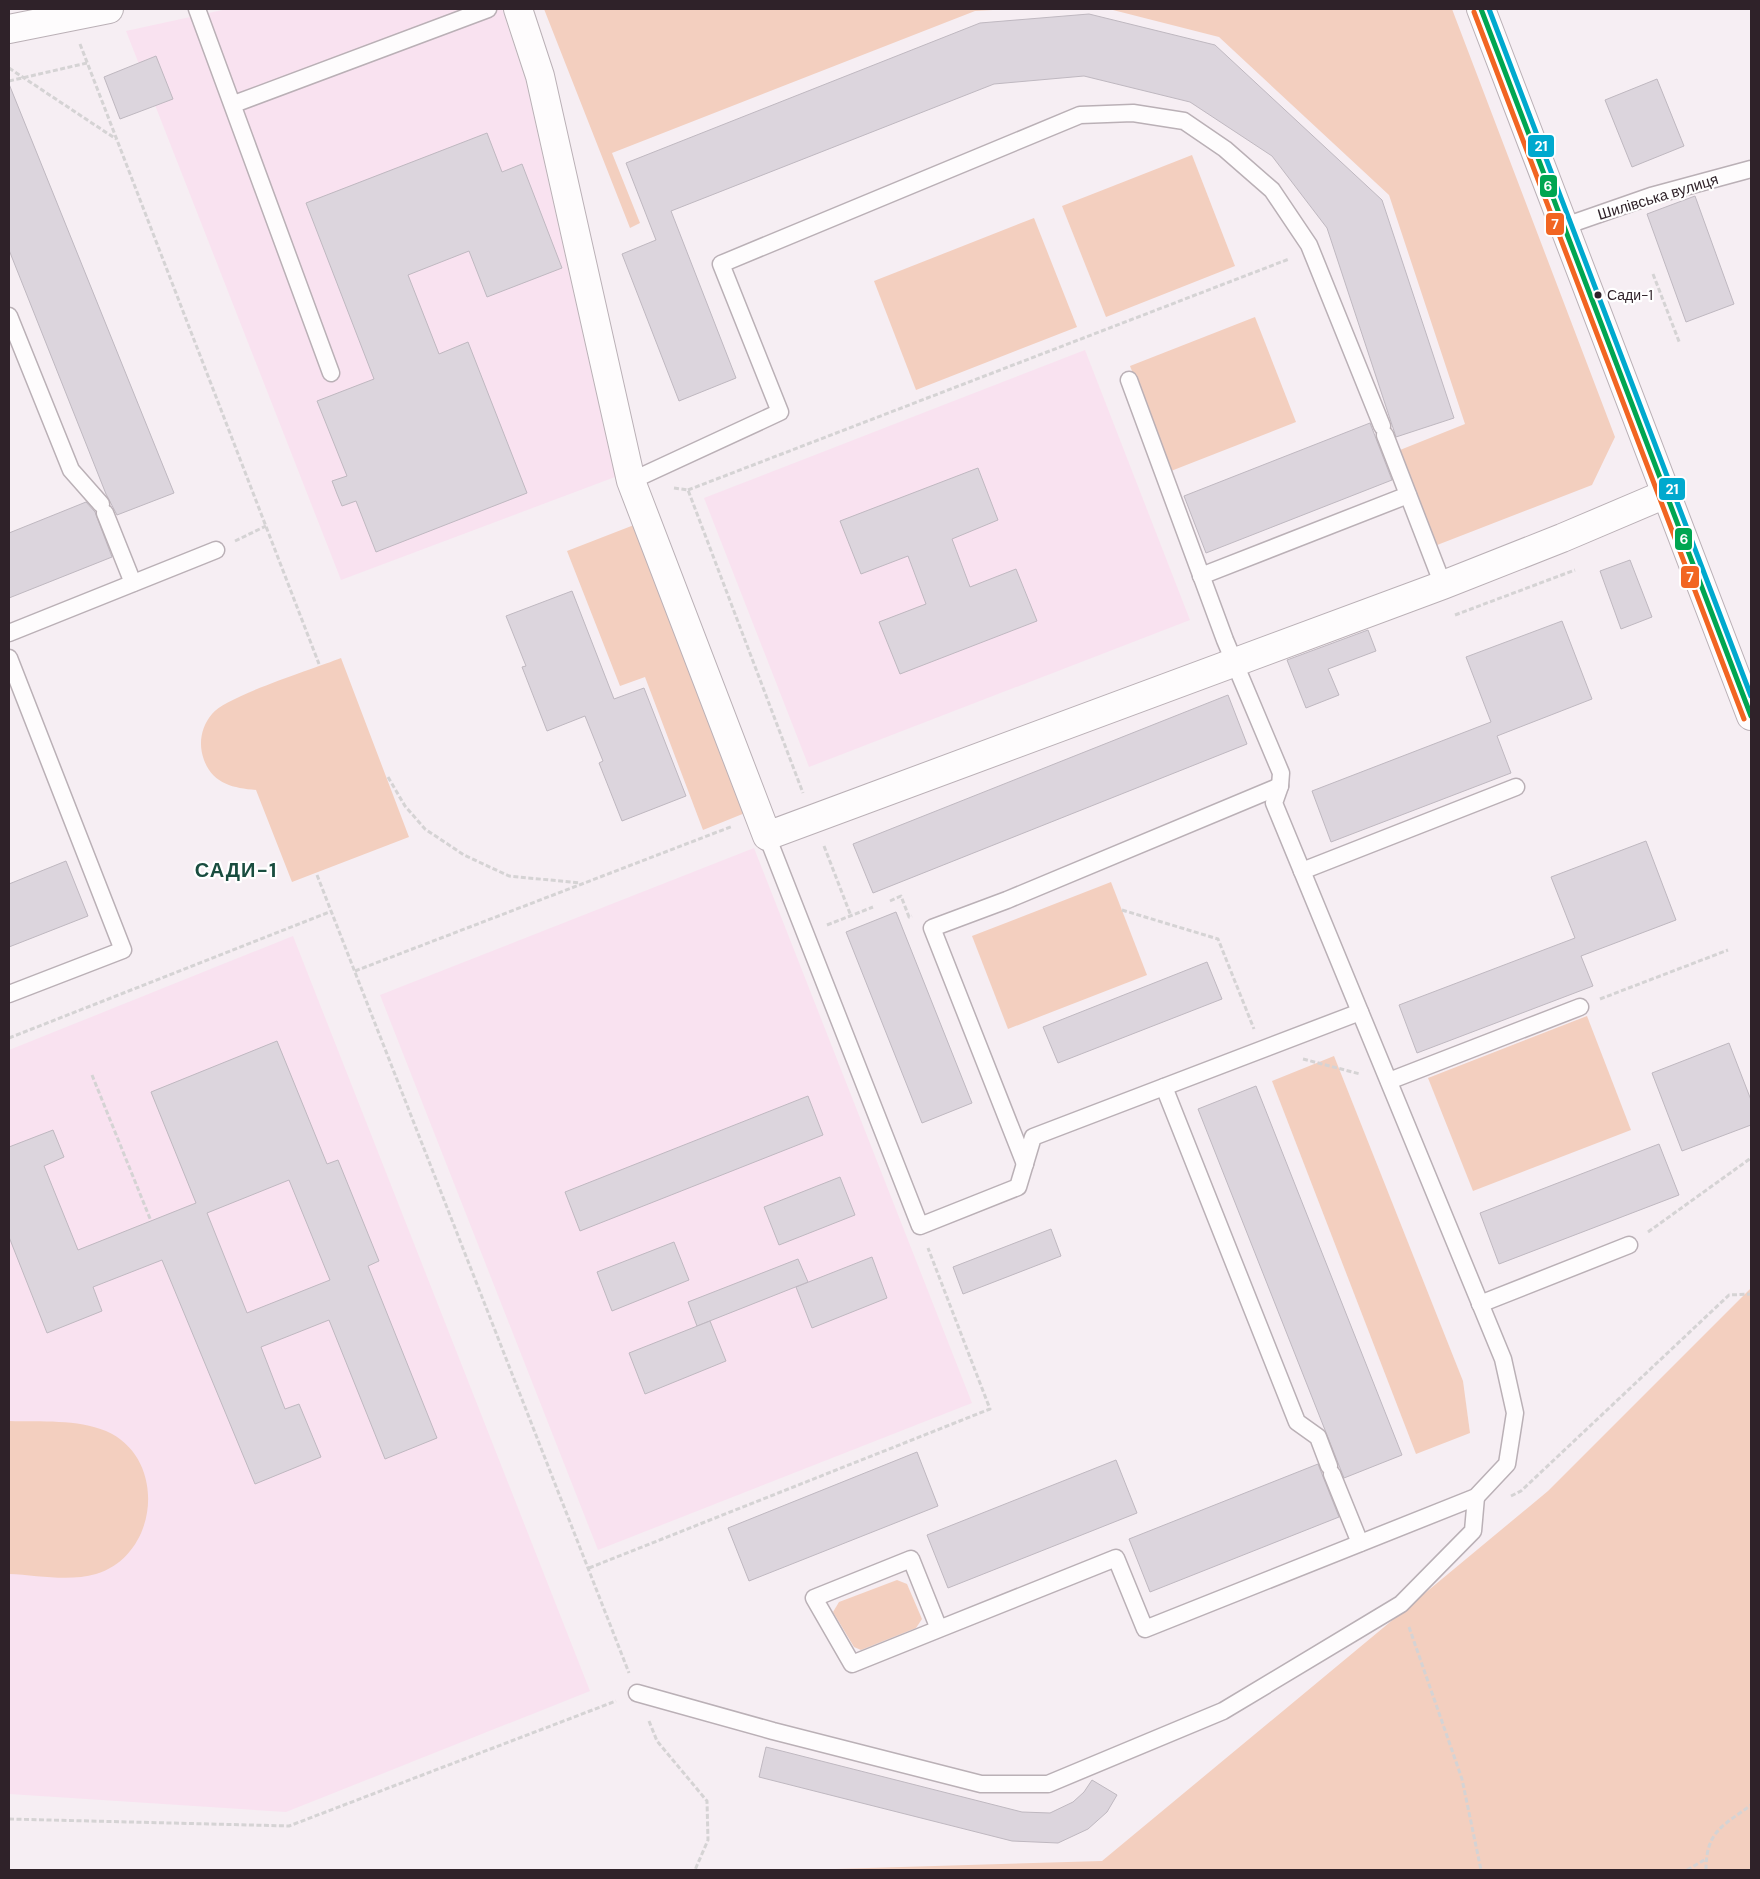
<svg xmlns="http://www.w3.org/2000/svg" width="1760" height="1879" viewBox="0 0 1760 1879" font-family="'DM Sans',sans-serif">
<rect width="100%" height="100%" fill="#f6eef3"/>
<g fill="#f9e2f0">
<path d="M227,9H502L526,82L615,477L341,580L126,31Z"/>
<path d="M1085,350L1190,620L809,767L704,498Z"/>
<path d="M754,848L972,1403L598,1550L380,995Z"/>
<path d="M293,936L590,1691L286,1812L9,1794V1050Z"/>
</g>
<g fill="#f3cfbf">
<path d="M544,9H1011L975,11L612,153L640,223L630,228Z"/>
<path d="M1109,9H1452L1615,437L1592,485L1432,547L1395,452L1465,424L1389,195L1219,37Z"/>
<path d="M1192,155L1235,266L1106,317L1062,206Z"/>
<path d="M1034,218L1077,327L916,390L874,281Z"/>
<path d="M1255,317L1296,422L1171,471L1130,366Z"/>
<path d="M634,525L745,813L703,830L645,677L620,686L567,551Z"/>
<path d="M341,658L409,837L292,882L256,790C233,788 213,784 204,760C198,744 201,727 212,714C226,696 316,668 341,658Z"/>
<path d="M1111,882L1147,975L1008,1029L972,936Z"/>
<path d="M1587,1016L1631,1130L1473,1191L1428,1078Z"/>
<path d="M1334,1056L1463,1381L1470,1433L1416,1454L1272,1081Z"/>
<path d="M1751,1288V1870H802L1102,1861L1548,1491Z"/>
<path d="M9,1421C41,1422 77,1419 106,1431C168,1458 159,1555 96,1574C69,1582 36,1575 9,1574Z"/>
<path d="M897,1580L907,1584L922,1619L916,1628L861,1650L854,1647L833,1612L839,1602Z"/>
</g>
<g fill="#dcd5dd" stroke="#bfb8c0" fill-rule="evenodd">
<path d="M1089,14L1215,45L1382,200L1454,418L1396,437L1327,228L1272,156L1190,102L1084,76L994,84L671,211L736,378L679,401L622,254L656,240L626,163L980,23Z"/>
<path d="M156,56L173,99L120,119L104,77Z"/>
<path d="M1657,79L1684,146L1632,167L1605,100Z"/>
<path d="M9,84L174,493L117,515L106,494L9,250Z"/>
<path d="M487,133L502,172L522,164L562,268L487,297L469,251L408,275L439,354L468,342L527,493L376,552L356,501L342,506L337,494L332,481L347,476L317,401L374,379L306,203Z"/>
<path d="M1695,196L1734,304L1686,322L1647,214Z"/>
<path d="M1370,423L1392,480L1206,553L1184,496Z"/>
<path d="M978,468L998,520L952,539L970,587L1016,569L1037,621L900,674L879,622L926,604L908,556L861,574L840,521Z"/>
<path d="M86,502L95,512L112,557L9,598V533Z"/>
<path d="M1630,560L1652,617L1621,629L1600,571Z"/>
<path d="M572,591L614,699L644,688L686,796L622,821L599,763L603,761L585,716L547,731L522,667L526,666L506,616Z"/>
<path d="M1562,621L1592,699L1497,736L1511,773L1331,842L1312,791L1491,722L1466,657Z"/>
<path d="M1368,630L1376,651L1328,669L1339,695L1306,708L1287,660Z"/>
<path d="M1228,695L1247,744L873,893L853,844Z"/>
<path d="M1646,841L1676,920L1581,956L1593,986L1417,1053L1399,1005L1575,938L1551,877Z"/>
<path d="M66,861L88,916L9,947V884Z"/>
<path d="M896,912L972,1103L922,1123L846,932Z"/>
<path d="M1207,962L1222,999L1058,1063L1043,1027Z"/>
<path d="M277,1041L327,1164L338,1160L379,1261L368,1266L437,1438L385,1459L329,1320L261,1347L285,1409L299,1404L321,1457L255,1484L162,1260L93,1287L102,1311L47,1333L9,1237V1147L53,1130L64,1157L44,1166L78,1250L196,1203L151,1092ZM289,1180L330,1280L247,1313L207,1213Z"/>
<path d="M1729,1043L1751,1100V1125L1682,1151L1652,1073Z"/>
<path d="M1256,1086L1402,1455L1344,1478L1198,1109Z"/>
<path d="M808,1096L823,1135L580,1231L565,1192Z"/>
<path d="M1659,1144L1679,1195L1499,1264L1480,1213Z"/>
<path d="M840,1177L855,1215L779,1245L764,1207Z"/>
<path d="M1051,1229L1061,1256L963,1294L953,1267Z"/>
<path d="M674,1242L689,1280L612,1311L597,1272Z"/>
<path d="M872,1257L887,1298L812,1328L796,1287Z"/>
<path d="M798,1259L808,1282L697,1326L688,1302Z"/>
<path d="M710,1321L726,1361L645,1394L629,1353Z"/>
<path d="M917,1452L938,1506L749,1581L728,1528Z"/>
<path d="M1116,1460L1137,1513L948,1588L927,1535Z"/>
<path d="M1318,1464L1339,1517L1150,1592L1129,1539Z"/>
<path d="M766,1747L1022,1812L1050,1813L1073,1802L1084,1792L1092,1780L1117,1795L1107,1812L1088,1829L1058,1843L1012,1841L759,1777Z"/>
</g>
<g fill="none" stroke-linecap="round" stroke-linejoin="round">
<g stroke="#bab0b6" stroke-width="19">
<g id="service">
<path d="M197,9L331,373"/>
<path d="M234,104L488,9"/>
<path d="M1565,226L1651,196L1751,169"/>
<path d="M9,316L71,470L101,504"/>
<path d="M1385,435L1443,585"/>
<path d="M631,481L780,412L721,264L1080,115L1133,113L1184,121L1225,149L1272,190L1309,245L1382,426"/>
<path d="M105,513L133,583"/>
<path d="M1201,576L1408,495"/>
<path d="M9,633L216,550"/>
<path d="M9,658L123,950L9,994"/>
<path d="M767,836L920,1226L1018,1187L1033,1137L1360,1012"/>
<path d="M1302,871L1516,787"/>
<path d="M1389,1081L1580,1007"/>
<path d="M1164,1087L1297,1422L1318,1437L1329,1466"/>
<path d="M1025,1164L932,928L1007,900L1280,786"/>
<path d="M1480,1304L1629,1245"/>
<path d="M1332,1474L1360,1543"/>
<path d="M939,1629L852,1664L814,1598L911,1559L939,1629L1116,1558L1145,1629L1476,1497L1507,1464L1515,1413L1503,1359L1274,803L1280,786L1281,773L1225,640L1129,380"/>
<path d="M637,1693L773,1731L981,1784H1048L1223,1711L1401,1604L1473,1531L1476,1497"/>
</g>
</g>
<g stroke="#bab0b6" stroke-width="30">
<g id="minor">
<path d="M518,9L540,76L631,481L767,836L1443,585L1562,538L1668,493"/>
<path d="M9,29L109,9"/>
</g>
</g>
<g stroke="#bab0b6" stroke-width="30">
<path id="primary" d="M1481,9L1751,716"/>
</g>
<g stroke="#d5d3d4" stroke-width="3" stroke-dasharray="5 2.5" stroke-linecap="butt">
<path d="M80,44L319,664"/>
<path d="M9,68L116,139"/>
<path d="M9,81L87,63"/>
<path d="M1653,274L1680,344"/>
<path d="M674,488L688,490L803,793"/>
<path d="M688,490L1289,259"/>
<path d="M235,541L266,526"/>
<path d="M1455,615L1575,570"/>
<path d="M388,777L405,806L425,829L464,855L509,876L580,883"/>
<path d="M824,846L851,916"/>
<path d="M317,875L629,1673"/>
<path d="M890,901L901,896L909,917L912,916"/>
<path d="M1122,910L1218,939L1254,1029"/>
<path d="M827,925L873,907"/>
<path d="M355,971L733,826"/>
<path d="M1600,999L1728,950"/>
<path d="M9,1038L332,911"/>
<path d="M1303,1059L1360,1074"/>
<path d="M92,1075L151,1221"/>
<path d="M1648,1232L1751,1158"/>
<path d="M1511,1496L1521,1491L1729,1295L1751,1294"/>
<path d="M589,1568L990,1409L928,1248"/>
<path d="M1409,1627L1462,1779L1481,1870"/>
<path d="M649,1721L657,1741L707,1801L708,1840L695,1870"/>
<path d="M9,1819L289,1826L616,1701"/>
<path d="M1687,1870L1706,1859"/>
<path d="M1706,1870C1706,1831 1723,1826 1751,1805"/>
</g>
<use href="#service" stroke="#fefcfd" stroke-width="16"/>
<use href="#minor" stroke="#fefcfd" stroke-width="28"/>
<use href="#primary" stroke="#fefcfd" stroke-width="28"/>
<g stroke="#fff" stroke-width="9">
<path id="bus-1" d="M1481,9L1751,716"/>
</g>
<g stroke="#fff" stroke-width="9">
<path id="bus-2" d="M1474,12L1744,719"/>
</g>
<g stroke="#fff" stroke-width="9">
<path id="bus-3" d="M1489,9L1751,696"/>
</g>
<use href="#bus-1" stroke="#00a651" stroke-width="5"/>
<use href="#bus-2" stroke="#f26522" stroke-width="5"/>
<use href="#bus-3" stroke="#00a9ce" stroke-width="5"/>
</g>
<circle fill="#2f2229" stroke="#fff" stroke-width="2" cx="1598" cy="295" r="4.5"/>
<g text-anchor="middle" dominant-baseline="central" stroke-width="4.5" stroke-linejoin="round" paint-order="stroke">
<g font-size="14" fill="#2f2229" stroke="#fff" text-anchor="start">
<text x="1607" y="295">Сади-1</text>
</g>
<g font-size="15" fill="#2f2229" stroke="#fff">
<text transform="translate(1658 197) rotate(-17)">Шилівська вулиця</text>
</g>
<g font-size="20" font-weight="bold" letter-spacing="1" fill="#194d3f" stroke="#fff">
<text x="236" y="870">САДИ-1</text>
</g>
</g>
<g stroke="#fff" stroke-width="2">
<rect x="1527" y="134" width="28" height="24" rx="5" fill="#00a9ce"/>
<rect x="1539" y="174" width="19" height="24" rx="5" fill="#00a651"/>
<rect x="1545" y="212" width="20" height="24" rx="5" fill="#f26522"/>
<rect x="1658" y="477" width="28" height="24" rx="5" fill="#00a9ce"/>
<rect x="1674" y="527" width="19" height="24" rx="5" fill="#00a651"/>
<rect x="1680" y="565" width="20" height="24" rx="5" fill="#f26522"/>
</g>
<g font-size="14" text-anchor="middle" font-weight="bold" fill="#fff">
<text x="1541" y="151">21</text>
<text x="1548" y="191">6</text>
<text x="1555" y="229">7</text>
<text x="1672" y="494">21</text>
<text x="1684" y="544">6</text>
<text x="1690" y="582">7</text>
</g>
<rect width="1760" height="1879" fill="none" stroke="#2f2229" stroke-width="20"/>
</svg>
